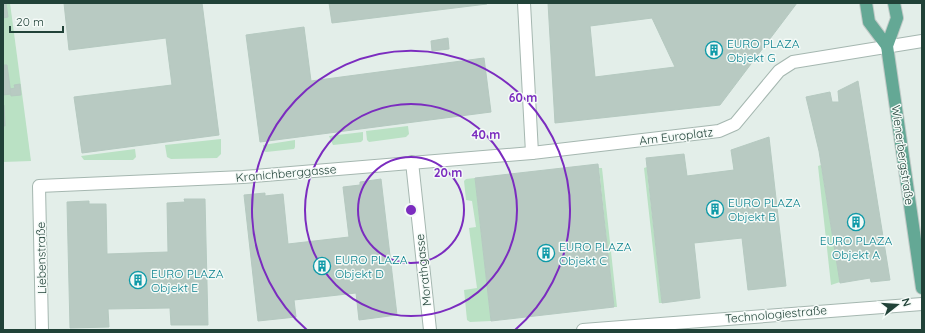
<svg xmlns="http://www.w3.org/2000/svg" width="925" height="333" viewBox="0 0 925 333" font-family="Quicksand,sans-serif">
<rect width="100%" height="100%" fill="#e3eee9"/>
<g fill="#bae1c4">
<path d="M3,3H10L31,161L3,162Z"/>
<path d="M408,126L409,134L406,137L369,142L367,140L366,131Z"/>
<path d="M363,132V140L361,142L333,145L329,136Z"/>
<path d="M221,139V154L217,158L171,159L167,157L165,145Z"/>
<path d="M295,140V147L294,149L266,152L263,151V145Z"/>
<path d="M135,149L136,157L133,160H84L81,156Z"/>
<path d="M821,165L840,282L831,285L818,166Z"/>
<path d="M647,167L648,180L662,303H659L644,168Z"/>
<path d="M599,168H602L617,307H614Z"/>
<path d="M475,178L491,321L470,322L467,320L464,290L477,288L469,228L476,227L472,201L466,200L464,181L466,179Z"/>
</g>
<g fill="#b8cac2" stroke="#b5c9c0" fill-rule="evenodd">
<path d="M3,3H6L8,17L3,18Z"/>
<path d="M64,3H202L219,135L82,153L74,97L172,85L166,38L69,50Z"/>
<path d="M329,3H487V4L332,23Z"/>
<path d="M548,3H797L720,105L555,123ZM652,18L675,67L595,77L590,26Z"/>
<path d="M304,27L311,81L484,58L491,112L260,142L246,35Z"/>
<path d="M448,38L449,49L432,51L431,41Z"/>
<path d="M3,65H7L11,94L3,95Z"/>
<path d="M858,81L890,280L871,282L870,278L840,283L819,151L806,97L830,92L832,102H839L838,91Z"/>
<path d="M20,84L21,95L11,96L10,89L15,88L14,85Z"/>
<path d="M3,105H4L5,126H3Z"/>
<path d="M769,137L786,286L748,290L742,238L694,243L700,298L662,303L646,158L684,154L687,176L734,170L731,150Z"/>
<path d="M598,164L614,307L491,321L475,178Z"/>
<path d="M381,179L397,315L359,320L356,293L294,300L296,317L258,321L244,195L265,193V196L283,194L288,244L349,237L343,187L360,185V182Z"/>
<path d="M184,199H205L208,325H171L170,308L108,309L109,327L70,328L67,202L89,201V204H106L107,254L168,252L167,203L185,202Z"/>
</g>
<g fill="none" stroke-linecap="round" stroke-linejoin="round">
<g stroke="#a5b7b0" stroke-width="14">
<g id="street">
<path d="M524,3L532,153"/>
<path d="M412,162L430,330"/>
<path d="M42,330L39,186L243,177L532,153L719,131L735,124L779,71L793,62L922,41"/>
<path d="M583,330L922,304"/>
</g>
</g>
<g stroke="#c1cac7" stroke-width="14">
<g id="primary">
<path d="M866,3L869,22L887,46"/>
<path d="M894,3L897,18L887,46L922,288"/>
</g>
</g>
<use href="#street" stroke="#fff" stroke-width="12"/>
<use href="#primary" stroke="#64a895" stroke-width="12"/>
</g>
<g fill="none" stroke="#7b2cbf" stroke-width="2">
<circle cx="411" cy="210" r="53"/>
<circle cx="411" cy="210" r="106"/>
<path d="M307 330A159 159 0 1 1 515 330"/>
</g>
<defs>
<g id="building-ring" transform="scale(0.9)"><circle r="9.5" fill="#f4faf7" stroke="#0f9aa8" stroke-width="1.5"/><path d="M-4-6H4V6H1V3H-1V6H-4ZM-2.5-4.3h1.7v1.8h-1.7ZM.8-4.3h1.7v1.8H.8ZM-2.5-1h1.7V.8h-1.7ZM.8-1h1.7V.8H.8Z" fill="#0f9aa8"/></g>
</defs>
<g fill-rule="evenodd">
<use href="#building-ring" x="714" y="50"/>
<use href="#building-ring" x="715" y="209"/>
<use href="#building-ring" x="856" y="222"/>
<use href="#building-ring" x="546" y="253"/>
<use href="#building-ring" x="322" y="266"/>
<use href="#building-ring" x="138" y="280"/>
</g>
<g text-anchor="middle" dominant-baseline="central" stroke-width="3" stroke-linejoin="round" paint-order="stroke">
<g font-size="12" fill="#0d838f" stroke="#f4faf7" text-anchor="start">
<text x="727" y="43">EURO PLAZA<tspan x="727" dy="14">Objekt G</tspan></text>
<text x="728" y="202">EURO PLAZA<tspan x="728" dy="14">Objekt B</tspan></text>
<text x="856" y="240" text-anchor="middle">EURO PLAZA<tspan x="856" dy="14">Objekt A</tspan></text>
<text x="559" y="246">EURO PLAZA<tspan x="559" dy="14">Objekt C</tspan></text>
<text x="335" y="259">EURO PLAZA<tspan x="335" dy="14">Objekt D</tspan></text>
<text x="151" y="273">EURO PLAZA<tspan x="151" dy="14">Objekt E</tspan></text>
</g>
<g font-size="12" fill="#214238" stroke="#f4faf7">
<text transform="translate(676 136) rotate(-7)">Am Europlatz</text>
<text transform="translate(903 155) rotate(82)">Wienerbergstraße</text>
<text transform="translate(286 173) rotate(-5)">Kranichberggasse</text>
<text transform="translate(41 258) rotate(-91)">Liebenstraße</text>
<text transform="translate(423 270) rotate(-96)">Morathgasse</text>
<text transform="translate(776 314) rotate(-5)">Technologiestraße</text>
</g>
</g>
<circle cx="411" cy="210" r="6" fill="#7b2cbf" stroke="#f4faf7" stroke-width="2"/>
<g font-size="12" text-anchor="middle" font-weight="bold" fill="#7b2cbf" stroke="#f4faf7" stroke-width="3" stroke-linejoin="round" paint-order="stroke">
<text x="523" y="102">60 m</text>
<text x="486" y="139">40 m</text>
<text x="448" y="177">20 m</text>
</g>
<rect width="925" height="333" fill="none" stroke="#214238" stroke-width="8"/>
<g transform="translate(897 305) rotate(73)" stroke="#f4faf7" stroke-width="3" paint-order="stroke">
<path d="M0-3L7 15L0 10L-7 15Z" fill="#214238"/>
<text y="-6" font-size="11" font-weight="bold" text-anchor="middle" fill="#214238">N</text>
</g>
<path d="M10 26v6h53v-6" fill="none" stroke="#214238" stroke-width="2"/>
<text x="16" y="26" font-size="12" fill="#214238" stroke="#f4faf7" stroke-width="3" paint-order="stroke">20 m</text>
</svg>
